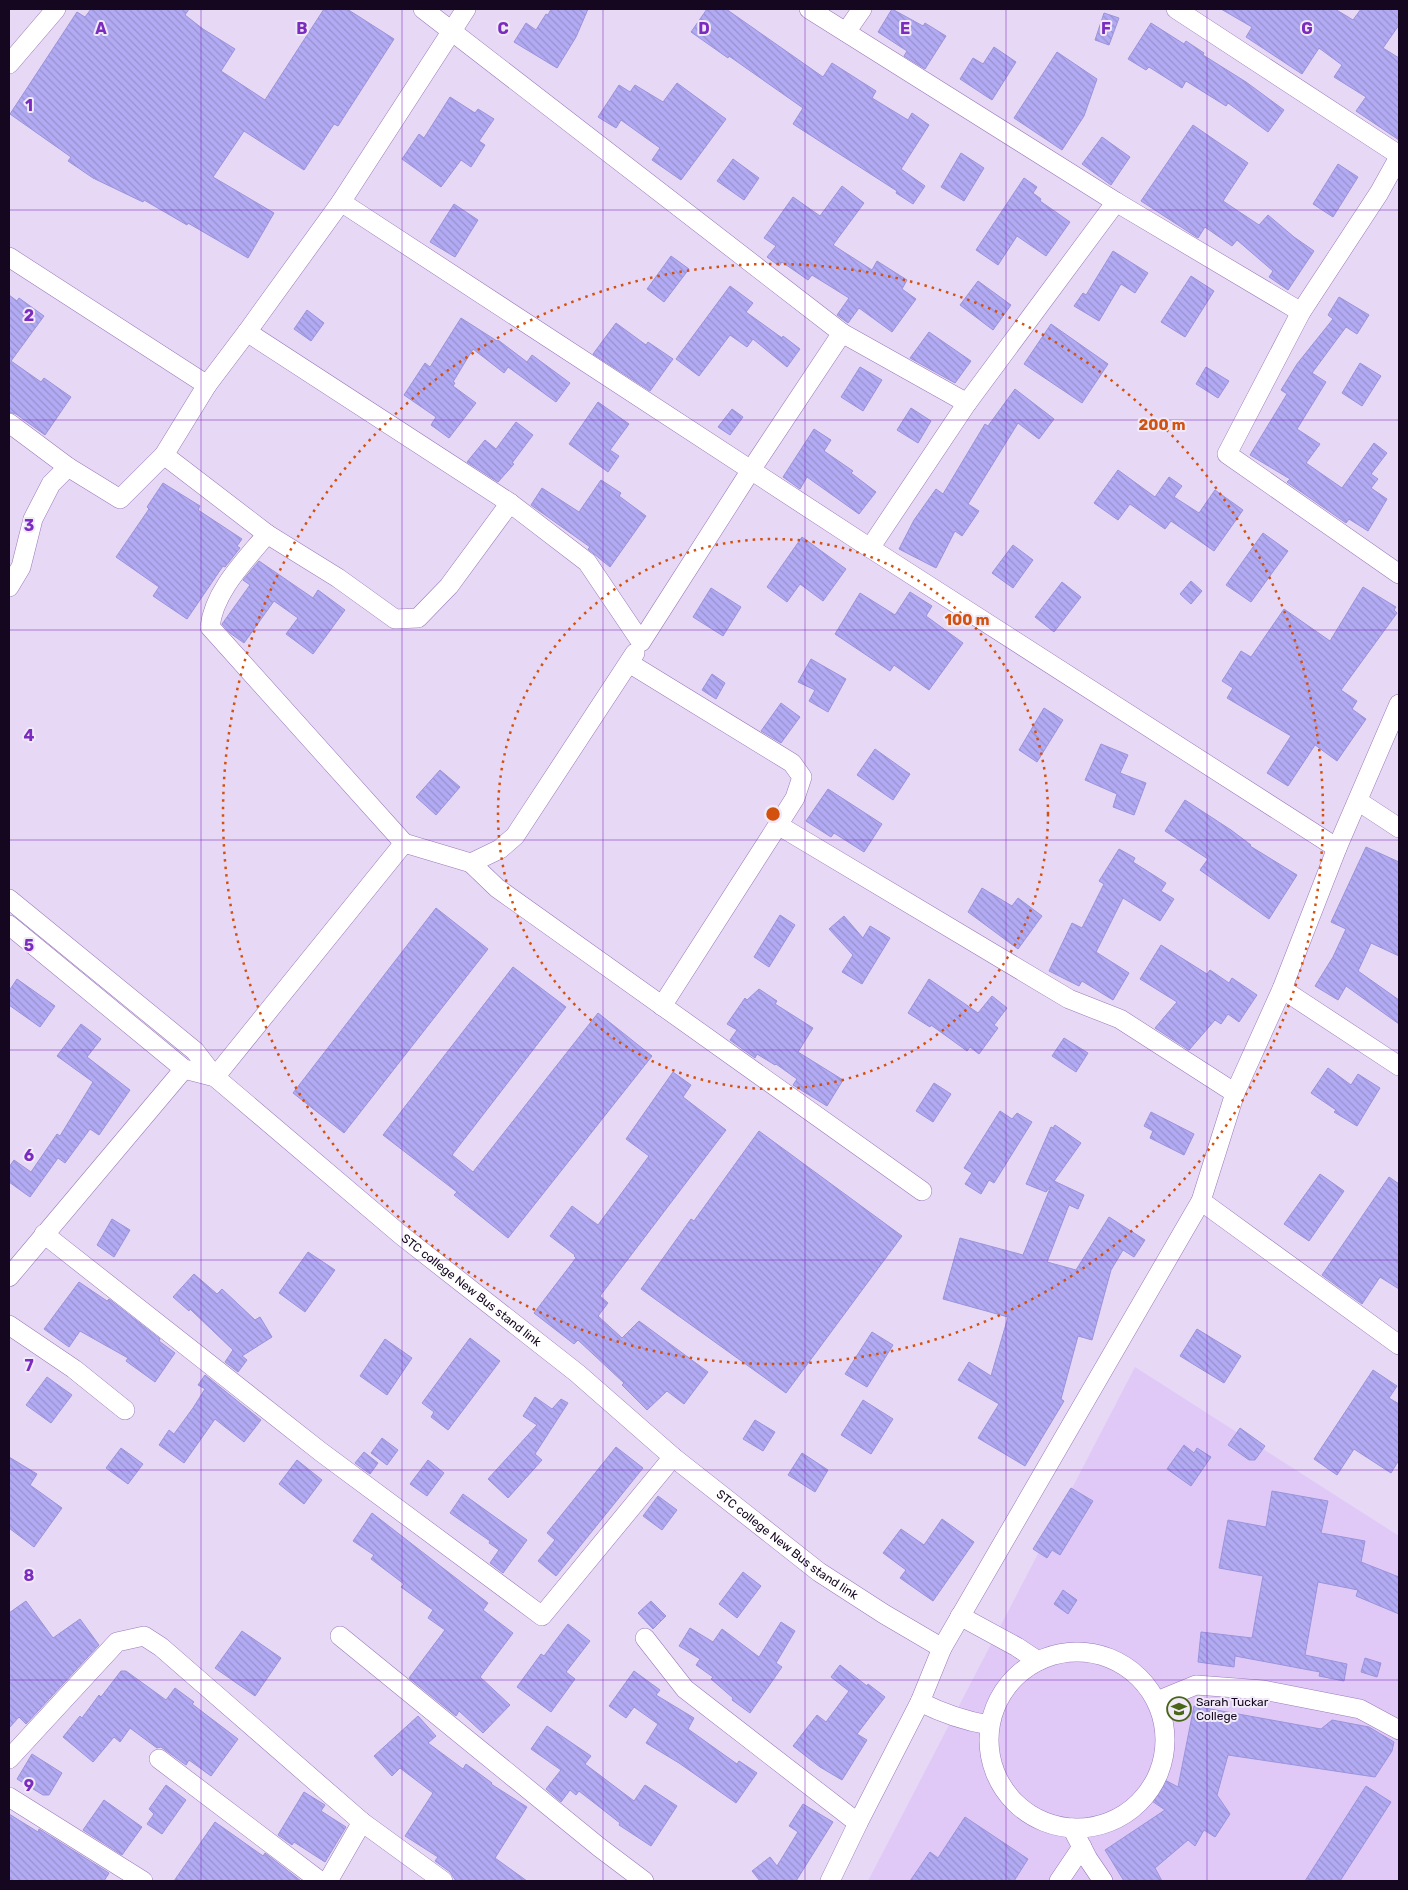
<svg xmlns="http://www.w3.org/2000/svg" width="1408" height="1890" viewBox="0 0 1408 1890" font-family="Rubik,sans-serif">
<defs>
<pattern id="building-back-hatch" width="6" height="6" patternUnits="userSpaceOnUse" patternTransform="scale(1.25)"><rect width="6" height="6" fill="#b2aaf3"/><path d="M-1 5l2 2M0 0l6 6M5-1l2 2" fill="none" stroke="#9891d0"/></pattern>
</defs>
<rect width="100%" height="100%" fill="#e7d8f5"/>
<path fill="#e0c9f7" d="M1135,1367L1399,1536V1881H868Z"/>
<g fill="url(#building-back-hatch)" stroke="#9b94db">
<path d="M91,9H189L185,15L203,29L235,49L221,71L265,100L324,9H347L394,39L338,126L334,124L304,170L244,131L213,177L274,213L248,258L188,223L187,225L144,200L143,202L93,178L68,161L71,157L10,114L77,12L85,17Z"/>
<path d="M551,9H588L576,37L557,68L514,42L526,23L536,30L546,14L548,15Z"/>
<path d="M707,9H726L823,77L832,63L876,91L872,98L908,120L912,113L929,125L901,169L925,186L913,204L896,193L897,191L793,124L803,108L729,56L728,58L691,32Z"/>
<path d="M892,9L923,26L925,23L946,36L925,69L904,56L907,51L878,32Z"/>
<path d="M1221,9H1335L1353,20L1361,9H1399V25L1383,48L1399,58V140L1356,111L1366,97L1334,77L1342,65L1319,48L1302,74L1246,37L1252,27Z"/>
<path d="M1104,13L1119,18L1109,45L1095,40Z"/>
<path d="M1151,23L1184,44L1186,41L1204,53L1203,55L1246,82L1284,110L1268,132L1228,103L1226,106L1186,81L1182,88L1149,67L1146,70L1128,59Z"/>
<path d="M994,47L1016,62L992,100L960,79L973,58L983,64Z"/>
<path d="M1057,52L1097,79L1084,116L1062,150L1014,118Z"/>
<path d="M677,83L726,119L681,180L652,160L660,148L621,120L616,128L598,117L619,85L630,92L635,85L663,102Z"/>
<path d="M450,97L475,113L478,109L494,119L479,141L485,145L471,167L461,160L441,187L402,159L419,134L424,138Z"/>
<path d="M1193,125L1248,163L1223,201L1259,225L1268,215L1294,237L1314,251L1288,290L1269,277L1273,271L1237,240L1232,246L1205,227L1198,238L1141,201Z"/>
<path d="M1102,137L1130,157L1111,185L1082,164Z"/>
<path d="M961,153L984,168L964,201L941,187Z"/>
<path d="M733,159L759,178L744,200L717,181Z"/>
<path d="M1338,164L1358,177L1333,217L1313,204Z"/>
<path d="M1024,178L1037,187L1033,193L1041,199L1040,201L1070,222L1046,256L1017,236L998,265L976,250Z"/>
<path d="M842,186L864,203L833,245L872,270L877,261L907,280L902,289L916,299L892,332L859,308L848,323L837,315L849,298L812,275L808,280L782,262L779,266L767,257L776,246L764,238L793,197L820,216Z"/>
<path d="M454,204L478,220L455,257L430,242Z"/>
<path d="M1113,251L1148,273L1135,293L1121,284L1099,321L1074,306L1083,293L1086,295Z"/>
<path d="M671,256L689,269L664,302L647,289Z"/>
<path d="M1191,276L1214,291L1185,337L1161,322Z"/>
<path d="M978,281L1011,305L993,330L960,305Z"/>
<path d="M730,286L753,303L746,312L782,338L783,336L800,349L787,367L753,339L747,347L730,335L699,376L676,359Z"/>
<path d="M9,295L17,301L19,298L44,316L11,361L41,382L44,378L71,397L45,435L16,414L9,412Z"/>
<path d="M1339,297L1369,315L1357,334L1346,327L1312,373L1326,382L1297,429L1320,444L1306,463L1342,488L1374,443L1387,453L1371,474L1378,479L1371,488L1387,499L1368,531L1349,519L1346,523L1287,482L1290,479L1250,455L1287,394L1281,390L1297,364L1333,319L1328,315Z"/>
<path d="M307,310L324,323L311,341L294,329Z"/>
<path d="M461,318L497,341L498,340L527,362L532,355L570,383L556,402L508,367L504,373L473,349L453,382L455,383L453,386L476,403L449,438L431,425L436,417L404,395L425,363L430,367Z"/>
<path d="M616,323L646,345L648,342L673,359L650,391L593,354Z"/>
<path d="M1051,324L1108,364L1082,403L1024,364Z"/>
<path d="M929,332L971,361L955,383L910,358Z"/>
<path d="M1360,363L1381,376L1362,406L1342,393Z"/>
<path d="M860,367L882,380L863,411L841,397Z"/>
<path d="M1206,367L1229,381L1218,398L1196,384Z"/>
<path d="M1015,389L1054,419L1039,439L1018,423L968,504L979,511L962,536L955,531L936,568L899,549L914,520L936,489L943,494L985,424L988,426Z"/>
<path d="M598,402L629,424L610,450L619,456L608,472L569,444Z"/>
<path d="M911,408L931,421L918,443L897,430Z"/>
<path d="M732,409L743,417L730,435L718,427Z"/>
<path d="M516,422L533,435L512,463L514,464L498,482L467,462L485,440L496,449Z"/>
<path d="M814,429L831,440L824,451L853,471L851,473L876,492L859,514L807,477L800,489L783,477Z"/>
<path d="M1118,470L1155,497L1169,477L1182,486L1174,497L1199,513L1215,490L1243,510L1214,551L1171,521L1165,529L1130,504L1118,520L1094,503Z"/>
<path d="M601,480L621,493L619,496L646,516L610,567L588,549L590,547L531,505L542,488L579,512Z"/>
<path d="M163,483L200,506L198,510L242,539L237,546L240,548L225,567L223,566L187,619L153,596L159,587L116,557L149,509L147,507Z"/>
<path d="M1263,533L1288,551L1251,602L1226,585Z"/>
<path d="M802,537L846,569L823,601L800,584L787,602L767,587Z"/>
<path d="M1013,545L1033,560L1013,588L992,573Z"/>
<path d="M259,561L313,598L318,590L345,610L313,654L286,634L298,618L274,601L244,643L230,633L222,624L250,585L243,580Z"/>
<path d="M1191,581L1202,591L1191,604L1180,594Z"/>
<path d="M1062,582L1081,597L1054,632L1035,617Z"/>
<path d="M1363,587L1396,607L1394,610L1397,613L1341,690L1357,701L1352,709L1366,719L1337,761L1315,745L1288,786L1267,773L1291,736L1227,698L1233,688L1222,681L1241,651L1251,657L1284,609L1330,641Z"/>
<path d="M711,588L741,607L723,636L693,617Z"/>
<path d="M910,592L932,606L926,616L963,643L929,690L894,665L890,671L835,634L860,593L895,615Z"/>
<path d="M811,659L846,679L828,712L809,701L815,690L798,682Z"/>
<path d="M712,674L725,683L716,699L702,690Z"/>
<path d="M781,703L800,717L781,743L761,731Z"/>
<path d="M1044,708L1063,720L1037,762L1019,750Z"/>
<path d="M1101,744L1128,755L1120,773L1146,783L1134,815L1113,807L1117,794L1085,780Z"/>
<path d="M875,749L910,774L893,800L857,775Z"/>
<path d="M440,770L460,787L436,815L416,797Z"/>
<path d="M828,789L882,824L864,852L834,833L831,837L806,821Z"/>
<path d="M1185,800L1231,830L1251,845L1250,846L1297,875L1269,919L1200,870L1208,859L1165,831Z"/>
<path d="M1366,847L1399,862V956L1371,943L1358,971L1399,1000V1024L1346,986L1338,1000L1315,986L1333,957L1346,929L1331,922Z"/>
<path d="M1119,849L1135,858L1133,862L1166,883L1161,891L1174,899L1160,921L1123,898L1096,952L1129,973L1113,1000L1082,981L1079,986L1049,971L1072,923L1082,928L1104,884L1099,881Z"/>
<path d="M982,888L1012,906L1018,898L1042,916L1018,949L968,912Z"/>
<path d="M436,908L488,949L344,1133L293,1093Z"/>
<path d="M780,915L795,925L769,967L754,957Z"/>
<path d="M844,916L863,938L870,926L890,938L862,984L842,972L853,955L829,929Z"/>
<path d="M1161,945L1207,974L1210,970L1229,983L1232,978L1257,995L1239,1022L1228,1014L1221,1024L1215,1020L1189,1050L1155,1028L1177,1002L1140,979Z"/>
<path d="M513,967L566,1007L452,1155L473,1172L598,1013L652,1056L508,1238L454,1195L457,1192L383,1135Z"/>
<path d="M17,979L55,1006L40,1027L9,1005V991Z"/>
<path d="M929,979L978,1013L992,996L1007,1008L994,1025L998,1028L979,1054L970,1047L967,1051L931,1025L930,1027L908,1013Z"/>
<path d="M759,989L777,1001L775,1004L813,1028L798,1052L843,1080L827,1106L793,1085L797,1079L776,1064L775,1065L757,1054L755,1058L730,1040L737,1030L727,1024L745,998L747,1000Z"/>
<path d="M81,1024L101,1039L87,1057L130,1090L99,1135L90,1129L65,1163L58,1158L30,1197L9,1182V1167L14,1160L31,1172L57,1134L60,1136L93,1082L57,1056Z"/>
<path d="M1064,1038L1088,1053L1076,1072L1052,1056Z"/>
<path d="M1328,1068L1351,1085L1358,1074L1380,1088L1357,1126L1334,1112L1336,1110L1311,1093Z"/>
<path d="M673,1072L691,1085L683,1097L726,1130L600,1296L608,1303L598,1316L622,1338L639,1321L708,1372L684,1404L667,1391L647,1410L622,1385L624,1383L578,1340L574,1344L534,1313L576,1258L574,1256L575,1255L550,1236L572,1206L598,1225L649,1156L626,1139Z"/>
<path d="M934,1083L951,1094L933,1122L916,1111Z"/>
<path d="M1000,1111L1012,1119L1017,1113L1032,1122L994,1183L989,1180L981,1194L965,1184L972,1173L964,1168Z"/>
<path d="M1151,1112L1194,1134L1184,1155L1150,1138L1153,1131L1144,1126Z"/>
<path d="M1055,1125L1081,1143L1054,1181L1084,1195L1078,1209L1069,1205L1047,1262L1076,1270L1109,1217L1145,1240L1134,1257L1123,1250L1111,1270L1092,1340L1078,1336L1061,1399L1064,1401L1025,1466L978,1438L999,1404L958,1380L969,1362L991,1376L1008,1317L943,1299L960,1238L1023,1255L1051,1186L1046,1192L1026,1184L1051,1127L1053,1128Z"/>
<path d="M759,1131L902,1236L786,1393L641,1289L691,1219L694,1221Z"/>
<path d="M1320,1174L1344,1191L1309,1241L1284,1224Z"/>
<path d="M1389,1177L1399,1184V1289L1380,1277L1362,1304L1322,1275Z"/>
<path d="M112,1219L130,1230L114,1257L97,1245Z"/>
<path d="M308,1252L335,1270L305,1312L279,1293Z"/>
<path d="M194,1274L217,1294L222,1289L255,1320L260,1317L272,1337L242,1356L247,1360L238,1372L225,1362L233,1350L190,1309L189,1311L173,1297Z"/>
<path d="M79,1282L107,1301L109,1299L160,1339L159,1341L175,1353L155,1382L126,1361L128,1358L80,1331L69,1347L44,1329Z"/>
<path d="M1197,1329L1241,1356L1224,1383L1180,1356Z"/>
<path d="M872,1332L893,1345L867,1387L845,1374Z"/>
<path d="M470,1338L500,1361L448,1430L431,1417L434,1412L422,1403Z"/>
<path d="M385,1339L412,1358L387,1395L360,1376Z"/>
<path d="M1373,1370L1397,1386L1389,1398L1399,1404V1460L1391,1473L1354,1449L1337,1475L1314,1459Z"/>
<path d="M205,1375L261,1420L244,1442L215,1419L184,1463L159,1445L169,1430L174,1434L193,1408L205,1389L198,1385Z"/>
<path d="M47,1377L72,1395L51,1423L26,1405Z"/>
<path d="M535,1397L552,1409L561,1399L568,1403L535,1454L542,1460L508,1498L488,1479L537,1425L523,1416Z"/>
<path d="M863,1400L893,1419L871,1454L841,1435Z"/>
<path d="M755,1420L775,1432L763,1451L743,1439Z"/>
<path d="M1240,1428L1265,1446L1255,1460H1249L1228,1445Z"/>
<path d="M382,1438L398,1450L387,1465L371,1453Z"/>
<path d="M1184,1445L1194,1453L1197,1448L1211,1457L1191,1486L1167,1469Z"/>
<path d="M616,1447L643,1468L556,1576L538,1561L555,1540L547,1533Z"/>
<path d="M121,1448L143,1464L128,1484L106,1468Z"/>
<path d="M364,1452L378,1463L370,1474L355,1463Z"/>
<path d="M802,1453L828,1470L815,1492L788,1475Z"/>
<path d="M9,1457L37,1474L30,1485L62,1508L34,1547L9,1528Z"/>
<path d="M297,1460L322,1480L304,1504L279,1484Z"/>
<path d="M428,1460L444,1473L427,1496L410,1484Z"/>
<path d="M1071,1488L1093,1501L1060,1555L1052,1550L1047,1558L1033,1549Z"/>
<path d="M1272,1491L1328,1501L1321,1533L1365,1541L1361,1562L1399,1577V1614L1356,1596L1358,1590L1318,1582L1305,1655L1347,1664L1344,1681L1319,1676L1320,1672L1235,1656L1234,1667L1198,1662L1201,1632L1252,1638L1263,1576L1219,1568L1228,1520L1266,1527Z"/>
<path d="M463,1494L527,1540L503,1573L490,1563L499,1550L489,1543L490,1541L450,1513Z"/>
<path d="M658,1496L677,1510L662,1530L643,1516Z"/>
<path d="M372,1513L488,1603L483,1610L513,1633L480,1677L510,1705L483,1733L459,1711L456,1716L409,1678L445,1630L428,1618L433,1610L401,1587L404,1584L371,1559L374,1555L353,1541Z"/>
<path d="M942,1519L974,1542L933,1601L900,1578L906,1570L883,1553L901,1529L924,1545Z"/>
<path d="M743,1572L761,1586L737,1618L719,1604Z"/>
<path d="M1063,1590L1077,1600L1068,1614L1054,1604Z"/>
<path d="M26,1601L53,1638L80,1619L99,1645L26,1724L19,1717L9,1728V1613Z"/>
<path d="M651,1601L666,1616L653,1629L638,1613Z"/>
<path d="M781,1622L795,1631L776,1663L782,1667L750,1713L732,1700L733,1698L711,1679L713,1677L696,1665L700,1659L679,1646L690,1628L713,1642L722,1629L759,1657Z"/>
<path d="M568,1624L590,1641L566,1672L575,1679L551,1712L517,1687L541,1654L544,1656Z"/>
<path d="M242,1631L281,1658L255,1696L215,1668Z"/>
<path d="M1365,1658L1381,1663L1377,1677L1361,1672Z"/>
<path d="M840,1665L867,1686L868,1684L885,1697L857,1734L867,1740L842,1780L820,1767L793,1746L817,1715L826,1722L849,1691L831,1677Z"/>
<path d="M121,1671H126L166,1700L175,1688L194,1702L192,1704L238,1739L211,1776L189,1760L186,1765L161,1747L157,1748L130,1728L120,1742L114,1737L93,1762L63,1737L80,1716L82,1718L99,1695L101,1697Z"/>
<path d="M634,1671L660,1690L656,1695L694,1718L688,1729L737,1764L739,1761L757,1773L736,1803L679,1763L646,1743L658,1724L634,1707L626,1718L609,1706Z"/>
<path d="M1194,1706L1321,1729L1332,1720L1369,1727L1394,1742L1392,1751L1375,1777L1228,1755L1217,1795L1230,1814L1215,1837L1204,1830L1195,1846L1188,1840L1155,1868L1162,1881H1124L1105,1850L1165,1810L1152,1801L1163,1779L1178,1787Z"/>
<path d="M418,1716L436,1736L428,1743L463,1769L466,1764L492,1783L491,1784L527,1807L495,1858L527,1881H456L450,1872L435,1861L438,1857L405,1836L433,1793L400,1768L392,1776L374,1756Z"/>
<path d="M547,1726L591,1756L585,1764L634,1801L645,1785L677,1806L651,1846L619,1825L620,1823L579,1791L576,1795L570,1790L561,1802L546,1789L561,1770L531,1749Z"/>
<path d="M32,1754L62,1773L49,1795H43L17,1779Z"/>
<path d="M166,1785L186,1800L162,1834L147,1824L154,1814L149,1809Z"/>
<path d="M1366,1786L1391,1802L1340,1881H1305Z"/>
<path d="M304,1792L325,1805L321,1811L346,1827L325,1862L294,1842L292,1845L278,1835Z"/>
<path d="M104,1800L142,1827L122,1855L83,1830Z"/>
<path d="M803,1804L833,1822L796,1881H760L752,1871L770,1857L777,1866L798,1832L789,1826Z"/>
<path d="M9,1814L38,1832L39,1829L109,1873L104,1881H9Z"/>
<path d="M965,1817L1028,1859L1014,1881H910L930,1852L938,1858Z"/>
<path d="M215,1822L263,1856L265,1853L301,1881H174Z"/>
</g>
<g fill="none" stroke-linecap="round" stroke-linejoin="round">
<g stroke="#9b79ba" stroke-width="20">
<g id="minor">
<path d="M466,9L341,202L870,548L1337,848"/>
<path d="M809,9L1116,202L1301,312"/>
<path d="M1176,9L1399,155"/>
<path d="M846,32L862,9"/>
<path d="M9,64L56,9"/>
<path d="M1399,157L1379,193L1301,312L1227,454L1399,574"/>
<path d="M341,202L247,332L510,503L587,562L641,642L751,470L842,333L423,9"/>
<path d="M9,257L207,385"/>
<path d="M842,333L967,403"/>
<path d="M9,423L68,467L120,499L164,455L207,385L247,332"/>
<path d="M164,455L267,534"/>
<path d="M870,548L967,403L1116,202"/>
<path d="M9,587L21,567L33,519L51,484L68,467"/>
<path d="M629,663L792,763L802,777L795,798L778,825L1069,999L1120,1019L1235,1093"/>
<path d="M1358,801L1399,828"/>
<path d="M404,843L210,627C214,591 245,561 267,534L338,578L395,619L418,618L449,586L510,503"/>
<path d="M471,863L497,888L922,1191"/>
<path d="M9,899L195,1051L215,1077"/>
<path id="s1" d="M9,925L184,1069L215,1077L401,1235L577,1373L673,1457L819,1572L884,1614L942,1648"/>
<path d="M1282,989L1399,1066"/>
<path d="M662,1006L778,825"/>
<path d="M215,1077L404,843L471,863L500,849L515,836L635,653"/>
<path d="M1201,1201L1399,1345"/>
<path d="M44,1234L321,1452L542,1616L673,1457"/>
<path d="M9,1277L184,1069"/>
<path d="M9,1325L74,1369L125,1410"/>
<path d="M960,1616L1017,1647L1038,1661"/>
<path d="M340,1636L599,1847L644,1881"/>
<path d="M645,1638L685,1689L858,1823"/>
<circle cx="1077" cy="1740" r="88"/>
<path d="M1157,1701L1196,1685L1263,1690L1360,1709L1399,1730"/>
<path d="M920,1702C942,1713 965,1721 989,1725"/>
<path d="M9,1759L117,1642L144,1636L161,1647L362,1822L443,1881"/>
<path d="M159,1759L320,1881"/>
<path d="M9,1797L143,1881"/>
<path d="M1072,1828L1088,1859L1103,1881"/>
<path d="M328,1881L362,1822"/>
<path d="M830,1881L858,1823L920,1702L942,1648L1201,1201L1235,1093L1282,989L1337,848L1399,704"/>
<path d="M1059,1881L1082,1847"/>
</g>
</g>
<use href="#minor" stroke="#fff" stroke-width="19"/>
</g>
<path fill="none" stroke="#7b2cbf" stroke-width="1" stroke-opacity="0.55" d="M201,9V1881M402,9V1881M603,9V1881M805,9V1881M1006,9V1881M1207,9V1881M9,210H1399M9,420H1399M9,630H1399M9,840H1399M9,1050H1399M9,1260H1399M9,1470H1399M9,1680H1399"/>
<g fill="none" stroke="#d3510e" stroke-width="2.5" stroke-dasharray="2.5 5">
<circle cx="773" cy="814" r="275"/>
<circle cx="773" cy="814" r="550"/>
</g>
<defs>
<g id="university-ring" transform="scale(1.25)"><circle r="9.5" fill="#f0e9f7" stroke="#476417" stroke-width="1.5"/><path d="M0-5L7-2L0 1L-7-2ZM-4 1L0 2.5L4 1V4Q0 6-4 4Z" fill="#476417"/></g>
</defs>
<g fill-rule="evenodd">
<use href="#university-ring" x="1179" y="1709"/>
</g>
<g text-anchor="middle" dominant-baseline="central" stroke-width="4" stroke-linejoin="round" paint-order="stroke">
<g font-size="12" fill="#15071f" stroke="#f0e9f7">
<text stroke="none"><textPath href="#s1" startOffset="592">STC college New Bus stand link</textPath></text>
<text stroke="none"><textPath href="#s1" startOffset="998">STC college New Bus stand link</textPath></text>
</g>
<g font-size="12" fill="#15071f" stroke="#f0e9f7" text-anchor="start">
<text x="1196" y="1702">Sarah Tuckar<tspan x="1196" dy="14">College</tspan></text>
</g>
</g>
<g font-size="16" text-anchor="middle" font-weight="bold" fill="#7b2cbf" stroke="#f0e9f7" stroke-width="4" stroke-linejoin="round" paint-order="stroke">
<text x="101" y="34">A</text>
<text x="302" y="34">B</text>
<text x="503" y="34">C</text>
<text x="704" y="34">D</text>
<text x="905" y="34">E</text>
<text x="1106" y="34">F</text>
<text x="1307" y="34">G</text>
<text x="29" y="111">1</text>
<text x="29" y="321">2</text>
<text x="29" y="531">3</text>
<text x="29" y="741">4</text>
<text x="29" y="951">5</text>
<text x="29" y="1161">6</text>
<text x="29" y="1371">7</text>
<text x="29" y="1581">8</text>
<text x="29" y="1791">9</text>
</g>
<circle cx="773" cy="814" r="8" fill="#d3510e" stroke="#f0e9f7" stroke-width="2.5"/>
<g font-size="15" text-anchor="middle" font-weight="bold" fill="#d3510e" stroke="#f0e9f7" stroke-width="4" stroke-linejoin="round" paint-order="stroke">
<text x="1162" y="430">200 m</text>
<text x="967" y="625">100 m</text>
</g>
<rect width="1408" height="1890" fill="none" stroke="#15071f" stroke-width="20"/>
</svg>
